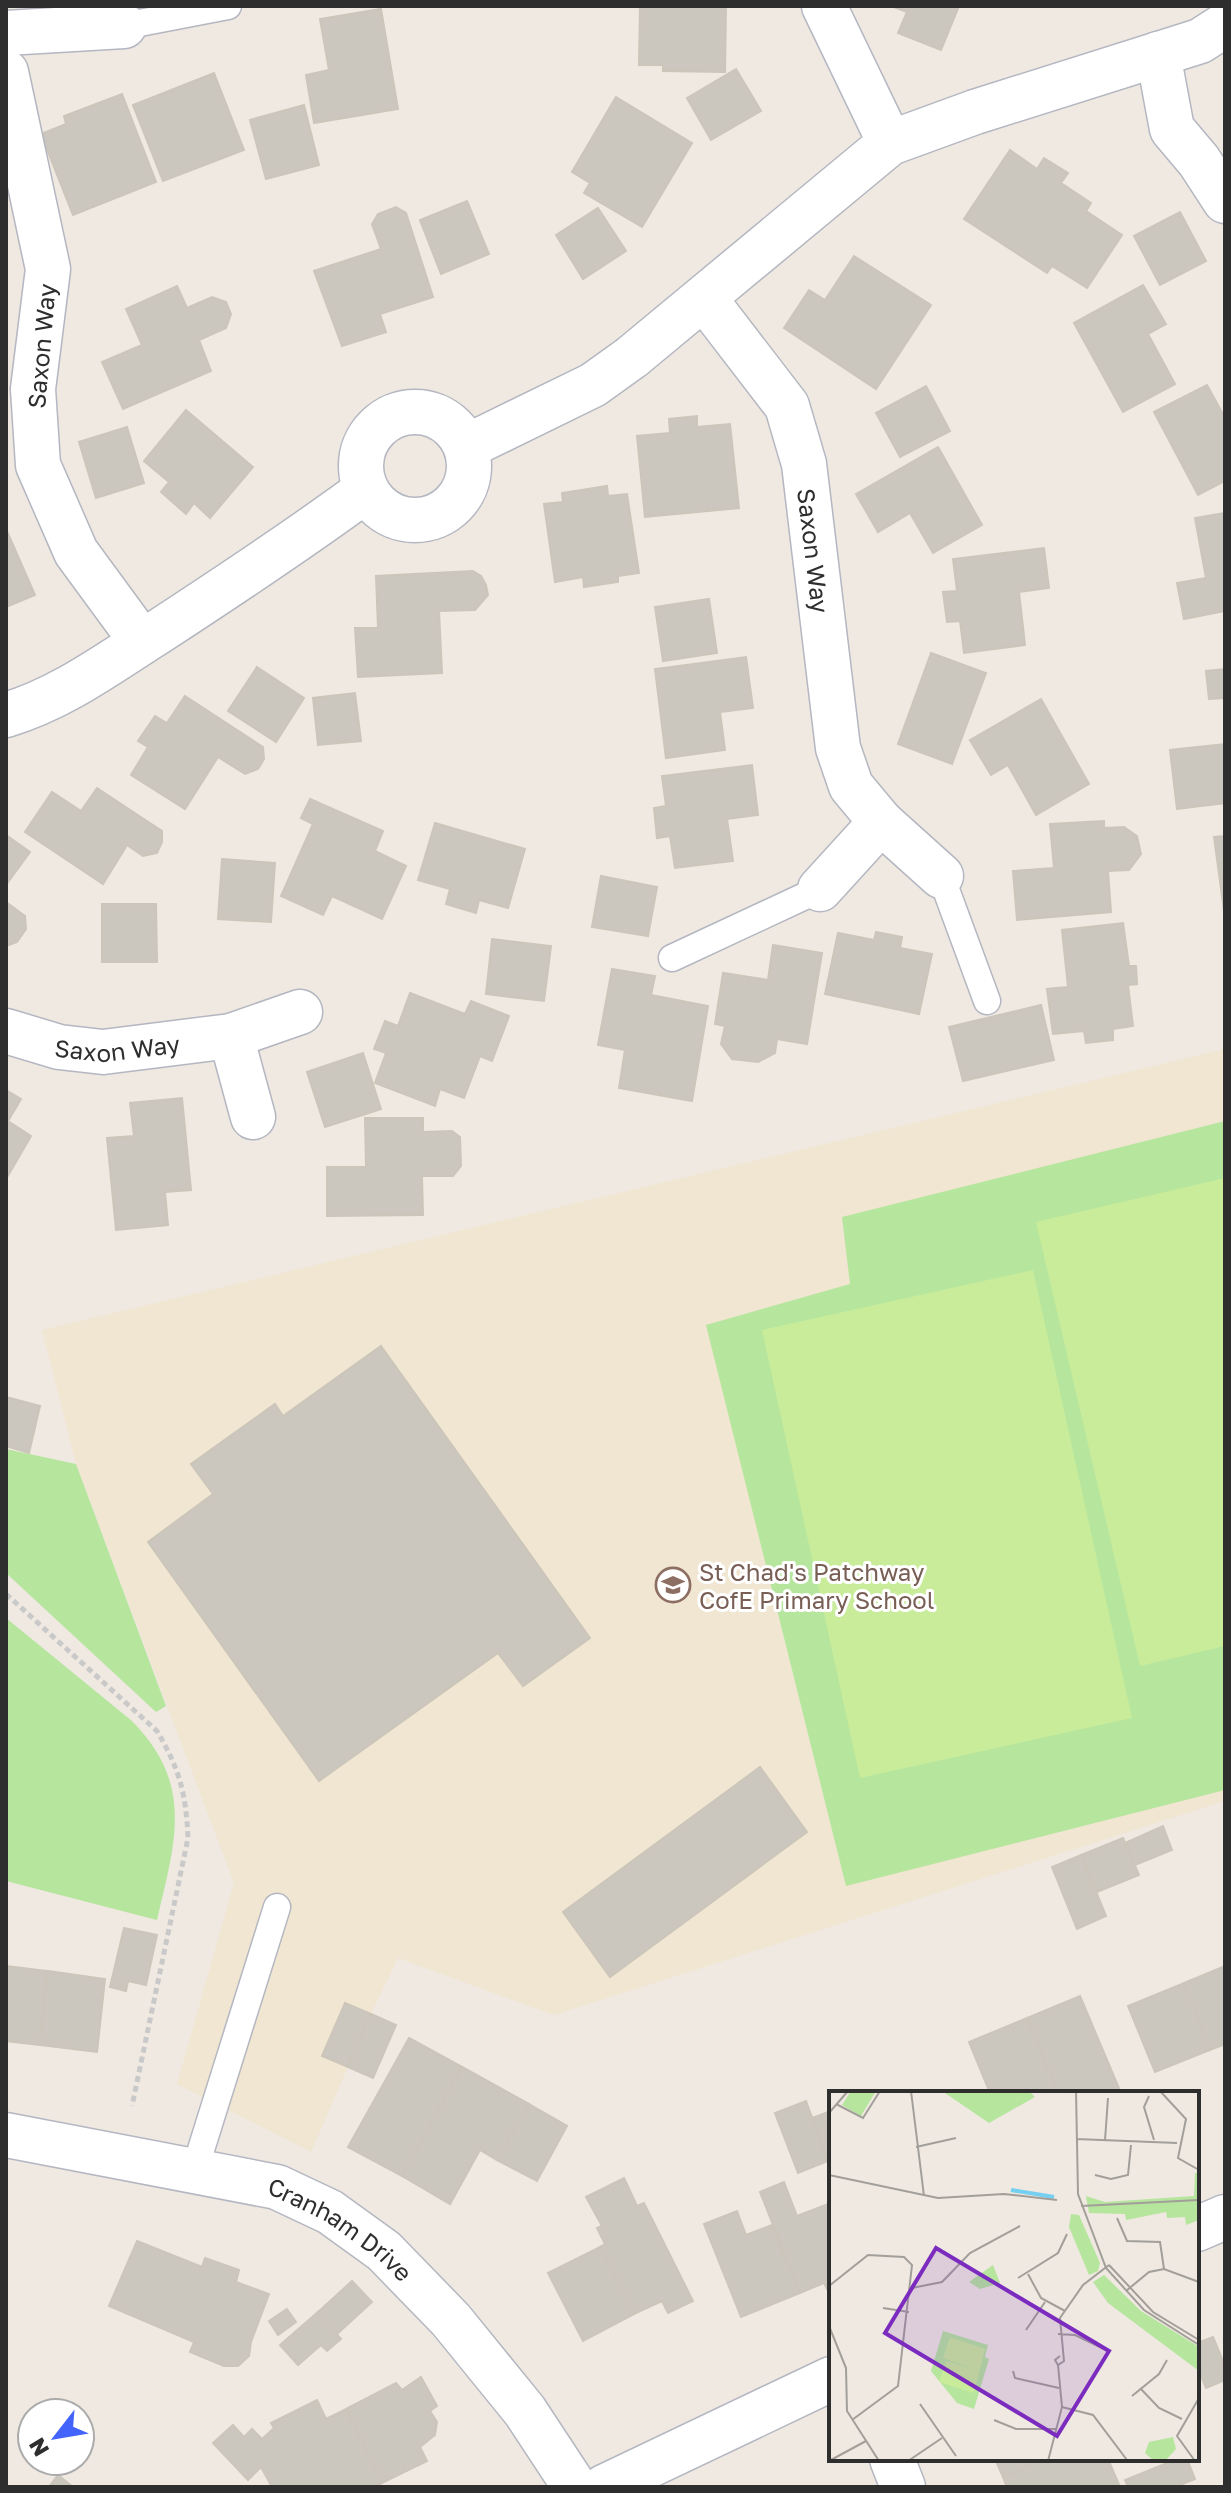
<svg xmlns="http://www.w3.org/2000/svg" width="1231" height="2493" viewBox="0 0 1231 2493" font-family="'Golos Text',sans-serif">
<rect width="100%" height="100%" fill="#efe9e1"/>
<path fill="#f0e6d1" d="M1225,1049V1801L554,2015L398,1958L371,2014L311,2152L177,2084L234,1883L76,1464L42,1330Z"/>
<g fill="#b6e59e">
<path d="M1225,1121V1790L846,1886L706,1325L850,1284L842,1217Z"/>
<path d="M6,1449L76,1464L166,1706L156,1712L6,1573Z"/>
<path d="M6,1618L132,1721C195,1785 175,1842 157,1920L6,1881Z"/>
</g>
<g fill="#c9ec9a">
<path d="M1225,1178V1646L1140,1666L1036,1222Z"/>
<path d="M1033,1270L1132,1718L860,1778L762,1330Z"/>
</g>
<g fill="#cbc7bf" stroke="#cbc5ba" stroke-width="2">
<path d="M640,6H726L725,72L663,71V65H639Z"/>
<path d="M891,6H959L941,50L898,33L907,12Z"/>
<path d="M381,9L398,109L314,123L306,75L329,70L320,19Z"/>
<path d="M736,69L761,111L711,140L687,98Z"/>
<path d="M214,73L244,150L163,181L133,105Z"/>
<path d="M122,94L156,182L73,215L41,134L66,124L64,116Z"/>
<path d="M616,97L692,143L642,227L584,193L590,183L572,172Z"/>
<path d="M304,105L319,165L266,179L250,120Z"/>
<path d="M1010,150L1037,169L1044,158L1068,173L1061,183L1091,203L1086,211L1122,235L1087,288L1052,266L1047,273L964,219Z"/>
<path d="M467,201L489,254L441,274L420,220Z"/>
<path d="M396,207L406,213L433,297L380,314L386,332L342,346L314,271L381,249L372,224L378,214Z"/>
<path d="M598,208L626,251L583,279L556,235Z"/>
<path d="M1180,212L1206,261L1160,285L1134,236Z"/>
<path d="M854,256L931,305L876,389L784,328L809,290L825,300Z"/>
<path d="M1143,285L1166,324L1148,334L1175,384L1123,412L1074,323Z"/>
<path d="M177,286L187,308L212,297L226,302L231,314L226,328L199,340L211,371L123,409L102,362L142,345L126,309Z"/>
<path d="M1207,385L1225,418V481L1198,495L1154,412Z"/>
<path d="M926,386L950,431L900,457L876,413Z"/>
<path d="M186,410L253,467L210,518L194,503L186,514L161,492L169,482L144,461Z"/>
<path d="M697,416V427L730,424L739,508L645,517L637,436L670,433L669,419Z"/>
<path d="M127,427L144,483L96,498L79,442Z"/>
<path d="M938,447L982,525L933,553L910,513L878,532L856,494Z"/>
<path d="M607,486L608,496L627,494L639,573L618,576V582L584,587L583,577L555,582L544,504L563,502L562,493Z"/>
<path d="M1225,513V611L1184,619L1177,583L1206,578L1195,518Z"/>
<path d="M6,529L35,595L6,607Z"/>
<path d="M1044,548L1049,588L1019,592L1025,645L964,653L960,621L947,622L943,592L957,591L953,559Z"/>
<path d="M473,571L481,576L486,585L488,595L475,610L439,611L442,673L358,677L355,628H378L376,576Z"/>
<path d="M709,599L717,653L663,661L655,607Z"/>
<path d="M931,653L986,673L952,764L898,744Z"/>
<path d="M746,657L753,708L720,712L725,750L666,758L655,669Z"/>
<path d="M257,667L304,698L276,742L228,711Z"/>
<path d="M1225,669V698L1209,699L1206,671Z"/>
<path d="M355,693L361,741L318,745L313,698Z"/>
<path d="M185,696L263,747L264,759L258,769L245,774L218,757L185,809L131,775L148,747L138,741L155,716L167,723Z"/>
<path d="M1041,699L1089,784L1036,815L1008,765L991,775L970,740Z"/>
<path d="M1225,744V803L1177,809L1170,750Z"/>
<path d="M752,765L758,815L727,819L733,861L675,868L670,836L657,838L654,808L666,806L662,776Z"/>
<path d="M97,788L162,831V842L157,853L143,856L127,845L103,884L25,832L52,792L81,811Z"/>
<path d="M310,799L383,831L375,851L406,866L382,919L332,896L323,915L281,896L313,824L301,818Z"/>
<path d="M1104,821V828L1124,827L1137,836L1141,854L1129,870L1108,871L1111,912L1017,920L1013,871L1054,868L1050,824Z"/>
<path d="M435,823L525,849L508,908L479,900L476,913L446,904L450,889L418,880Z"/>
<path d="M6,835L30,852L6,885Z"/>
<path d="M1225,836V918L1214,837Z"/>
<path d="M222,859L275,863L271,922L218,919Z"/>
<path d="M601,876L657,887L648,936L592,927Z"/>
<path d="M6,902L25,916L26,929L17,942L6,946Z"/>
<path d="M102,904H156L157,962H102Z"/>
<path d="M1123,923L1129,966H1136L1137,984L1128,985L1133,1026L1113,1029V1040L1086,1043L1084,1031L1053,1034L1047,989L1068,987L1062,930Z"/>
<path d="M876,932L902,937L900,948L932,954L919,1014L825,994L838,933L874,940Z"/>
<path d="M492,939L551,946L544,1001L486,994Z"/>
<path d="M773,945L822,953L807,1044L777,1039L775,1053L758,1062L732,1059L721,1044L725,1026L715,1024L723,973L768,980Z"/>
<path d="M612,969L655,976L651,995L708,1006L692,1101L619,1088L625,1050L598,1045Z"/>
<path d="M410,993L465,1014L471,1001L509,1016L492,1061L480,1056L464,1098L440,1089L435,1106L375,1083L386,1053L374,1049L385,1021L398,1026Z"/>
<path d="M1041,1005L1054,1060L963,1081L949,1027Z"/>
<path d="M363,1053L381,1109L325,1127L307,1072Z"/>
<path d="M6,1090L21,1099L8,1121L31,1136L6,1179Z"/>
<path d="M182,1098L191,1190L165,1192L168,1225L116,1230L107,1138L134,1136L130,1103Z"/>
<path d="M365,1118H423V1132L452,1131L460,1137L461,1166L453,1176H422L423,1215L327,1216V1167H366Z"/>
<path d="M381,1346L590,1638L523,1686L498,1653L319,1781L148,1542L213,1494L191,1464L275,1404L283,1416Z"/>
<path d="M6,1397L40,1406L29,1453L6,1446Z"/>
<path d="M760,1767L807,1832L610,1977L563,1912Z"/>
<path d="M1163,1826L1172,1850L1135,1865L1125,1843Z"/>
<path d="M1123,1838L1139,1875L1097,1892L1081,1855Z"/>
<path d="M1081,1855L1106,1916L1077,1929L1052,1867Z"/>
<path d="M124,1928L157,1935L146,1985L128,1981L126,1991L110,1987Z"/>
<path d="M6,1966L48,1971L39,2045L6,2041Z"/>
<path d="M1225,1966V2044L1210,2050L1184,1983Z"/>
<path d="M48,1971L105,1979L97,2052L39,2045Z"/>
<path d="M1184,1983L1210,2050L1155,2072L1128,2006Z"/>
<path d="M1080,1996L1121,2093H1058L1027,2018Z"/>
<path d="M345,2003L371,2014L348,2067L322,2056Z"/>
<path d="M371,2014L396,2025L373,2078L348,2067Z"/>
<path d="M1027,2018L1058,2093H990L969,2042Z"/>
<path d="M409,2038L462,2067L402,2176L348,2147Z"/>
<path d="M462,2067L529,2104L497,2160L480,2150L450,2204L402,2176Z"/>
<path d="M806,2101L828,2161L798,2173L775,2113Z"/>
<path d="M529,2104L567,2126L537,2181L497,2160Z"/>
<path d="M831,2111V2160L828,2161L812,2118Z"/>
<path d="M624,2178L637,2206L644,2203L693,2301L668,2313L662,2301L634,2314L600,2247L605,2244L597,2228L602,2226L586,2197Z"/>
<path d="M784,2182L797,2216L831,2203V2290L828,2291L824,2283L800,2293L760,2192Z"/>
<path d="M737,2211L746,2235L772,2225L800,2293L741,2317L704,2224Z"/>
<path d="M137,2241L202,2267L205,2258L239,2270L236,2282L269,2294L251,2342L249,2356L238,2366H224L190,2352L194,2342L109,2306Z"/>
<path d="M600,2247L634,2314L583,2341L548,2273Z"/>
<path d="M352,2281L372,2302L337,2334L318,2312Z"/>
<path d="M287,2309L296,2322L278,2335L269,2321Z"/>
<path d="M318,2312L341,2339L327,2351L321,2345L298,2365L280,2345Z"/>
<path d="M1213,2337L1225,2366V2380L1206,2388L1197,2366V2343Z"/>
<path d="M421,2377L437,2406L430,2411L437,2422L435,2435L420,2447L427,2461L382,2483L346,2409L396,2383L402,2390Z"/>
<path d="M317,2400L326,2419L346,2409L382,2483L374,2487H272L261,2467L248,2480L213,2443L233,2425L244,2437L252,2429L262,2439L274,2428L271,2423Z"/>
<path d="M995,2459H1046L1003,2477Z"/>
<path d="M1046,2459H1108L1120,2487H1007L1003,2477Z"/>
<path d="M1177,2459H1187L1195,2479L1175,2487H1128L1125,2480Z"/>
<path d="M58,2475L73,2487H49Z"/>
</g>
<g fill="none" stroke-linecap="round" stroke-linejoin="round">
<g stroke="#b4b7c1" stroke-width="29">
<g id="lane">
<path d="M124,26L228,6"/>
<path d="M941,876L987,1001"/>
<path d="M672,958L820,889"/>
<path d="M194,2172L277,1907"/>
</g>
</g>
<g stroke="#b4b7c1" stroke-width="47">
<g id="street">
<path d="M824,6L890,143"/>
<path d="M6,33L124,26"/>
<path d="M1158,54L1172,129L1199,161L1225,201"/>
<path d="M6,72L48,269L33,389L38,465L76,552L142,642"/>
<path id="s1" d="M704,298L787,406L804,464L838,748L851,786L881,822L820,889"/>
<circle cx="415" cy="466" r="54"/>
<path d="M466,447L593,385L632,357L890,143L975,112L1200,41L1225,25"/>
<path d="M6,715C62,698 106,665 155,634C227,587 297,541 366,490"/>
<path d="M881,822L941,876"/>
<path id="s2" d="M6,1031L59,1047L103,1052L231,1036L300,1012"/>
<path d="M231,1036L253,1117"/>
<path id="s3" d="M6,2135L277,2187L330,2212L384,2251L451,2320L525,2411L575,2487"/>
<path d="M1197,2229L1225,2217"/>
<path d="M892,2459L903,2487"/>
<path d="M604,2487L831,2379"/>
</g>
</g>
<path stroke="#c9c9c9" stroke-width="5" stroke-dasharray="6 4" stroke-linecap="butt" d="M6,1594L157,1731C180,1770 186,1794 188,1838L132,2106"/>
<use href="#lane" stroke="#fff" stroke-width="26"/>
<use href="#street" stroke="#fff" stroke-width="44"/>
</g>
<defs>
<g id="school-ring" transform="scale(1.8)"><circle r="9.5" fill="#fff" stroke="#8d6e63" stroke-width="1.5"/><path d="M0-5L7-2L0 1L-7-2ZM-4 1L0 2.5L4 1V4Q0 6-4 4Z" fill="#8d6e63"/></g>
</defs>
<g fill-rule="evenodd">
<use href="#school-ring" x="673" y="1585"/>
</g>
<g text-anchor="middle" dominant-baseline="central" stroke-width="6" stroke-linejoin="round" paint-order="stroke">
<g font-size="24" fill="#2e2e2e" stroke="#fff">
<text transform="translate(41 346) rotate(-85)">Saxon Way</text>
<text stroke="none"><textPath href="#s1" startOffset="284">Saxon Way</textPath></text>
<text stroke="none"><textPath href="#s2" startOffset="114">Saxon Way</textPath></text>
<text stroke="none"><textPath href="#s3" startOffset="352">Cranham Drive</textPath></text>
</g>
<g font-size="24" fill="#785e54" stroke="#fff" text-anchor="start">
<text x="699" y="1571">St Chad's Patchway<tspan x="699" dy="28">CofE Primary School</tspan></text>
</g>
</g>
<g transform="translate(829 2091)">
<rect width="370" height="370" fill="#efe9e1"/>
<path d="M22,0H47L32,25L13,14ZM113,0H200L206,6L160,32ZM366,82H370V129L357,134L356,126L338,127L337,121L297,129L296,123L260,122L257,105L276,111L365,105ZM242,123L250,124L271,172L269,180L260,184L240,136ZM164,174L171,192L151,198L140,191ZM275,184L312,220L370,256V280L279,212L264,191ZM114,240L159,254L156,266L160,268L145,318L128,312L102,280ZM344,346L347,358L336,370H325L316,362L320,351Z" fill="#b6e59e"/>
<path d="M121,246L156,258L145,302L110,291L117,270L146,278L114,267Z" fill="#c9ec9a"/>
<path fill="none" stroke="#75cff0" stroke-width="4" d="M182,99L225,106"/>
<path fill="none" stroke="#a29e99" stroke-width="2" d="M82,0L95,105M247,0L249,103L277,177L315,219L370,254M331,0L357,28L349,67L370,79M320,5L315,16L325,49M7,13L34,27L51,0M0,22L19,0M247,48L348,52M276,49L279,7M87,56L127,47M0,84L109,107L175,103L228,109M266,84L282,88L299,84L302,54M252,115L370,109M288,127L298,150L331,151L335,178M280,174L324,221L370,249M199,183L212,207L236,220M189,187L229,162L238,143M0,195L39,164L75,166L83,174L69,295L23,329M83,197L113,191L141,162L191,135M297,200L320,181L335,178L370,191M54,217L80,221M0,235L17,277L18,320L50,370M197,239L216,211M229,243L246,244L277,259M231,265L226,269L229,274L235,270L231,227L254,194L280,174M184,280L186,287L230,297M311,297L330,317L353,328M303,305L330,283L338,269M91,313L127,365M233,316L264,324L298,369M165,329L187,338H228M0,370L37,350M79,370L113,347M219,370L233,316L229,274M366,370L348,345L370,307"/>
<path fill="#7b2cbf" fill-opacity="0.15" stroke="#7b2cbf" stroke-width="4" d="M107,157L280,260L228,345L56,242Z"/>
<rect width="370" height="370" fill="none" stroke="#2e2e2e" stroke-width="4"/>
</g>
<rect width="1231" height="2493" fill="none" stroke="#2e2e2e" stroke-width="16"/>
<g transform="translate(56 2437) rotate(239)"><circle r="38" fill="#ffffff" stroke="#ababab" stroke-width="2"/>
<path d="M0-6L14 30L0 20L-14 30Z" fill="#4264fb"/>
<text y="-12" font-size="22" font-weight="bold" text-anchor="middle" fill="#2e2e2e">N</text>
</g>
</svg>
